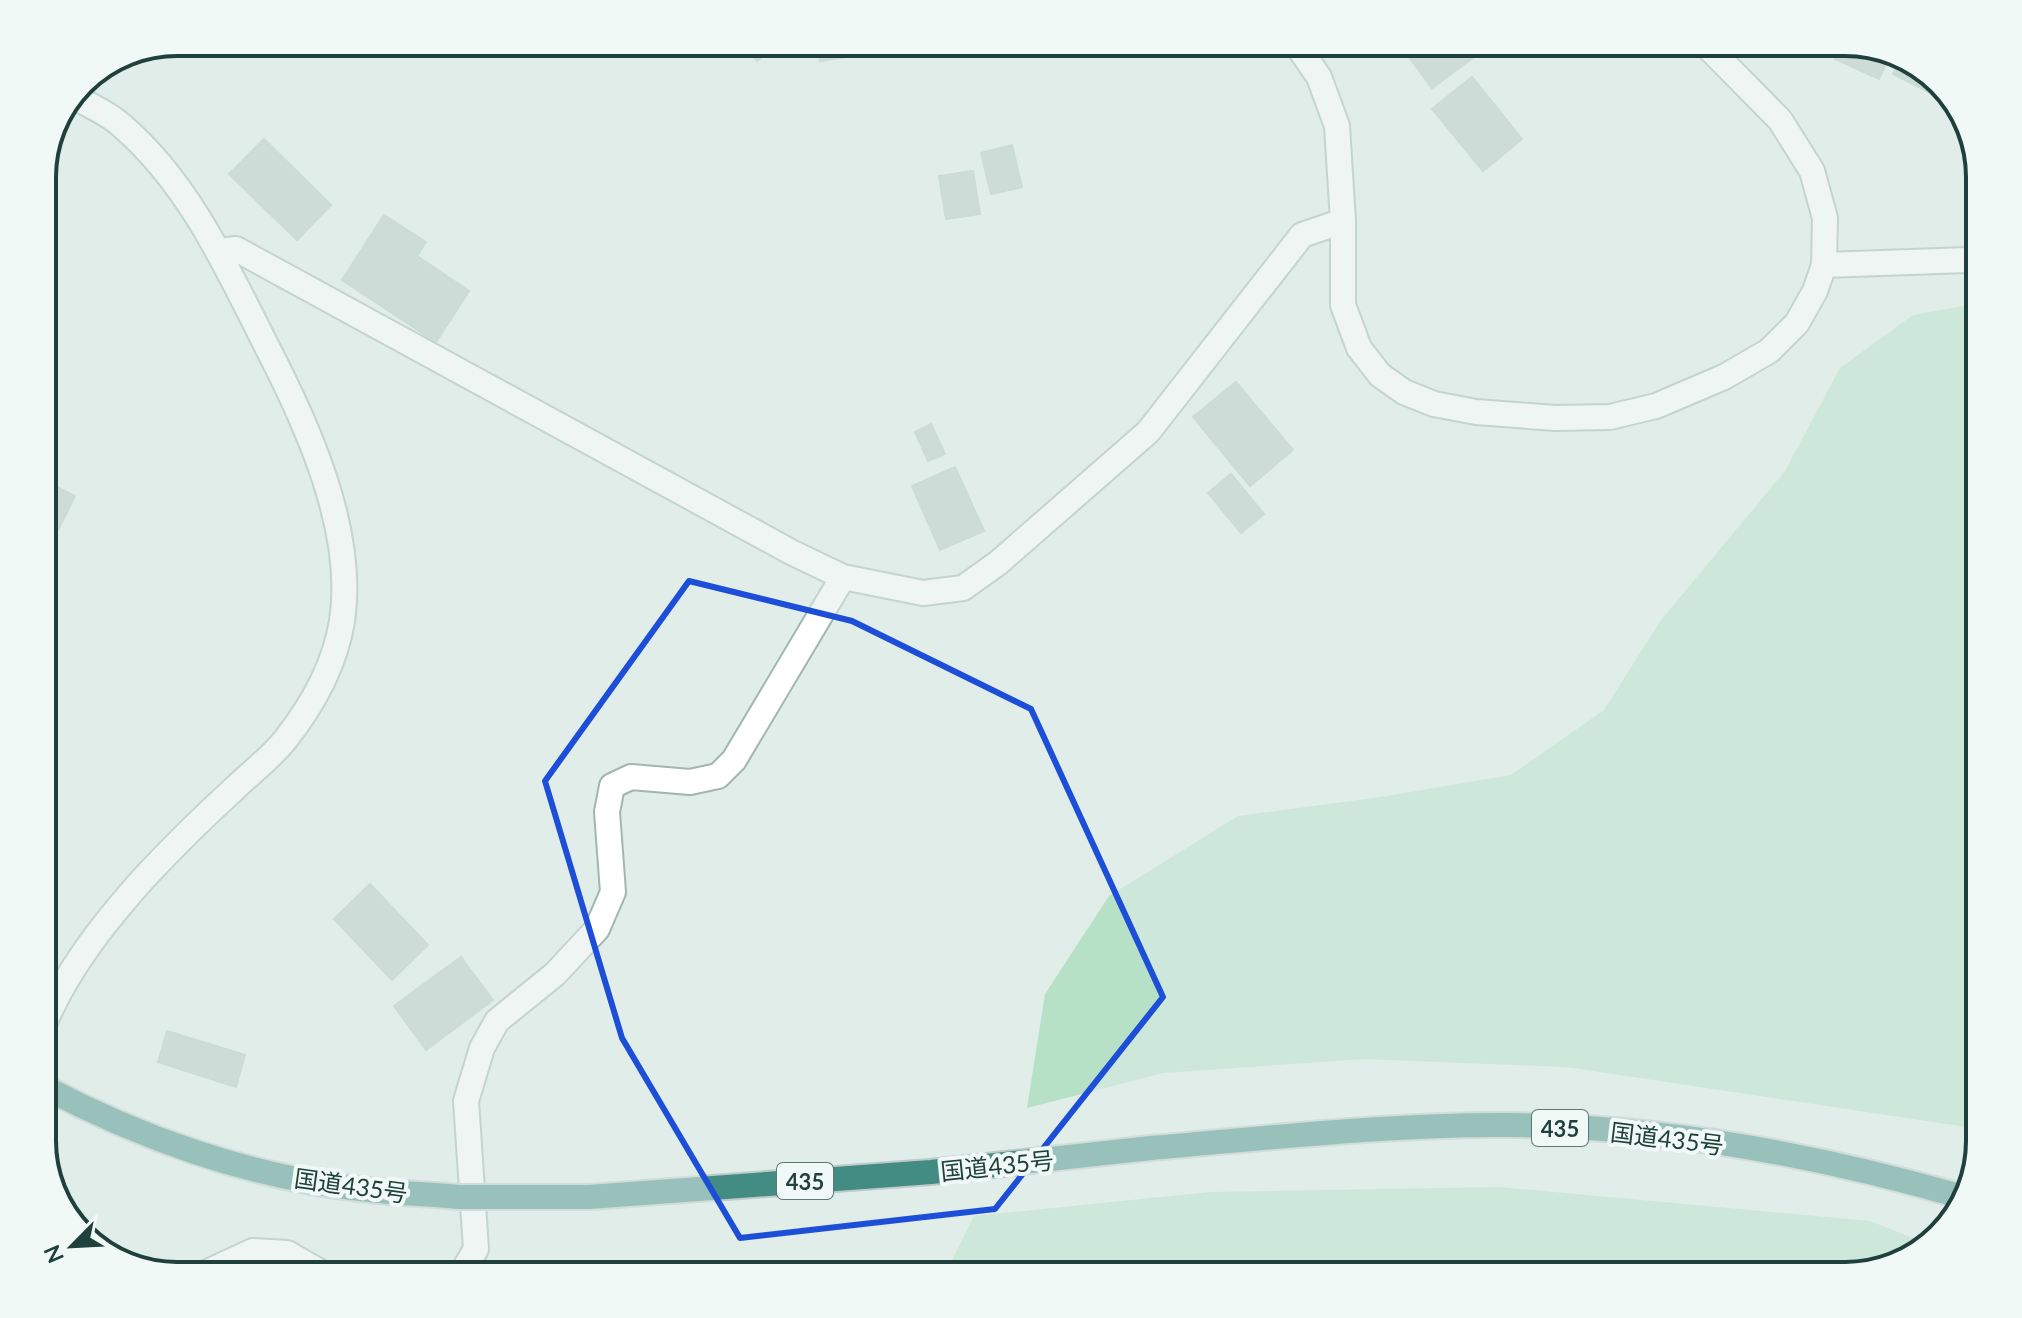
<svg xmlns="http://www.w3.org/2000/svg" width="2022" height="1318" viewBox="0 0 2022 1318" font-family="Lato,'Noto Sans JP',sans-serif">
<rect width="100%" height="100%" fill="#e0ede9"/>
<g fill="#b6e1c7">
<path d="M1980,303V1129L1566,1067L1364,1059L1163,1073L1027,1108L1045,994L1109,896L1238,816L1381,797L1511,775L1604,710L1661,620L1785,471L1840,368L1913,315Z"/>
<path d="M1500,1187L1870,1221L1928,1244L1912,1258L1846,1276H944L974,1216L1210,1192Z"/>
</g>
<g fill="#b5c8c2" stroke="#b2c7c1" stroke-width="2">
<path d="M1794,42H1828L1821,56Z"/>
<path d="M1842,42L1890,55L1879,79L1835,59Z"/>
<path d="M1425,44H1464L1474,57L1432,88L1409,57Z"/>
<path d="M747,48H773L757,61Z"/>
<path d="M818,48H877L878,52L820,61Z"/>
<path d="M1901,59L1920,64L1961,108L1893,74Z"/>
<path d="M1472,77L1522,139L1483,171L1432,109Z"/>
<path d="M264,139L331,205L297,240L229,174Z"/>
<path d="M1012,145L1022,187L991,194L981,153Z"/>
<path d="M973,171L980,214L946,219L939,176Z"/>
<path d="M384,215L426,242L417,256L469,291L436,342L342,280Z"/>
<path d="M1236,382L1293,450L1250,486L1193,417Z"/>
<path d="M931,424L945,454L928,461L915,432Z"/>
<path d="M955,467L984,531L940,550L912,486Z"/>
<path d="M1231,474L1264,514L1241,533L1208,493Z"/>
<path d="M47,482L75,496L54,538L42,532V492Z"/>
<path d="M370,884L428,945L392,980L334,919Z"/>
<path d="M461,957L493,1000L426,1050L394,1006Z"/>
<path d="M167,1031L245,1055L236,1087L158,1062Z"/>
</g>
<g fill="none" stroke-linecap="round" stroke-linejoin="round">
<g stroke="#a2b6b1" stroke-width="28">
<g id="minor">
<path d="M218,251L236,249L791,552L843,577L923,593L963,588L998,563L1148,432L1302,235L1343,221"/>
<path d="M1824,265L1968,260L1980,262"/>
<path d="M199,1276L253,1251L287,1253L327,1276"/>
<path d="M460,1276L476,1249L466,1101L482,1048L497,1021L555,974L597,929L613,892L607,812L612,786L631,777L690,782L718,776L734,760L843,577"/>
</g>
</g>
<g stroke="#a2b6b1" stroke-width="28">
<g id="tertiary">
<path d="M1297,45L1319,77L1337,126L1343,221V305L1359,348L1380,375L1404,392L1434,404L1476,412L1555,418L1610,417L1656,406L1724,377L1769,351L1797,323L1815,291L1824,265L1825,218L1812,171L1780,120L1704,43"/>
<path d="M42,1029C65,972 103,924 143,879C172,848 201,819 233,790C250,773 271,758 285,740C312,706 335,664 342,621C356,531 307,424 266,345C227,268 189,183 121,125C108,113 90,106 75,97"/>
</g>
</g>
<g stroke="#c0cac8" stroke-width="28">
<g id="trunk">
<path d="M42,1086C140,1138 250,1177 360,1189C392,1193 425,1194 458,1197"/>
<path d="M1151,1148C1270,1138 1389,1124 1509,1125C1662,1126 1817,1155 1963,1197"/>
</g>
</g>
<use href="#minor" stroke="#fff" stroke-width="24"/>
<use href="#tertiary" stroke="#fff" stroke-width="24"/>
<use href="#trunk" stroke="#438c84" stroke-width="24"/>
<g stroke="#c0cac8" stroke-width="28" stroke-linecap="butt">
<path id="trunk-bridge" d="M458,1197H589L931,1172L1151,1148"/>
</g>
<use href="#trunk-bridge" stroke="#438c84" stroke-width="24"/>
</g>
<path d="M0 0H2022V1318H0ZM689,581L852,621L1031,709L1163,997L995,1209L740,1238L622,1038L545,781Z" fill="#e0ede9" fill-opacity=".55" fill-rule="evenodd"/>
<path fill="none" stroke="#1d4ed8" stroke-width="6" stroke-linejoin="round" d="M689,581L852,621L1031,709L1163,997L995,1209L740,1238L622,1038L545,781Z"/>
<g text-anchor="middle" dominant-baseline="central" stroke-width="8" stroke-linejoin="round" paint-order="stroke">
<g fill="#f1f9f6" stroke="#5e7873" stroke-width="2">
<rect x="1532" y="1110" width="56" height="36" rx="6"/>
<rect x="777" y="1163" width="56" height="36" rx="6"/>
</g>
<g font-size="22" font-weight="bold" fill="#1f403b">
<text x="1560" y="1128">435</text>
<text x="805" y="1181">435</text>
</g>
<g font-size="24" fill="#1f403b" stroke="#f1f9f6">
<text transform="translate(1667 1138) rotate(7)">国道435号</text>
<text transform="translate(997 1165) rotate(-6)">国道435号</text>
<text transform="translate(351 1185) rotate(8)">国道435号</text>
</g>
</g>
<path d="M0 0H2022V1318H0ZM177 56H1845A121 121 0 0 1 1966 177V1141A121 121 0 0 1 1845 1262H177A121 121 0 0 1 56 1141V177A121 121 0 0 1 177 56Z" fill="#f1f9f6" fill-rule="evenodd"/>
<path fill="none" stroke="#1f403b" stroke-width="4" d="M177 56H1845A121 121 0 0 1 1966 177V1141A121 121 0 0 1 1845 1262H177A121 121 0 0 1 56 1141V177A121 121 0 0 1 177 56Z"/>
<g transform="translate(72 1246) rotate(246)" stroke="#f1f9f6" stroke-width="6" paint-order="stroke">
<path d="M0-6L14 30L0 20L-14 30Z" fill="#1f403b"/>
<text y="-12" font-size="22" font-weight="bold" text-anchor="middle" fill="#1f403b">N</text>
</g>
</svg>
